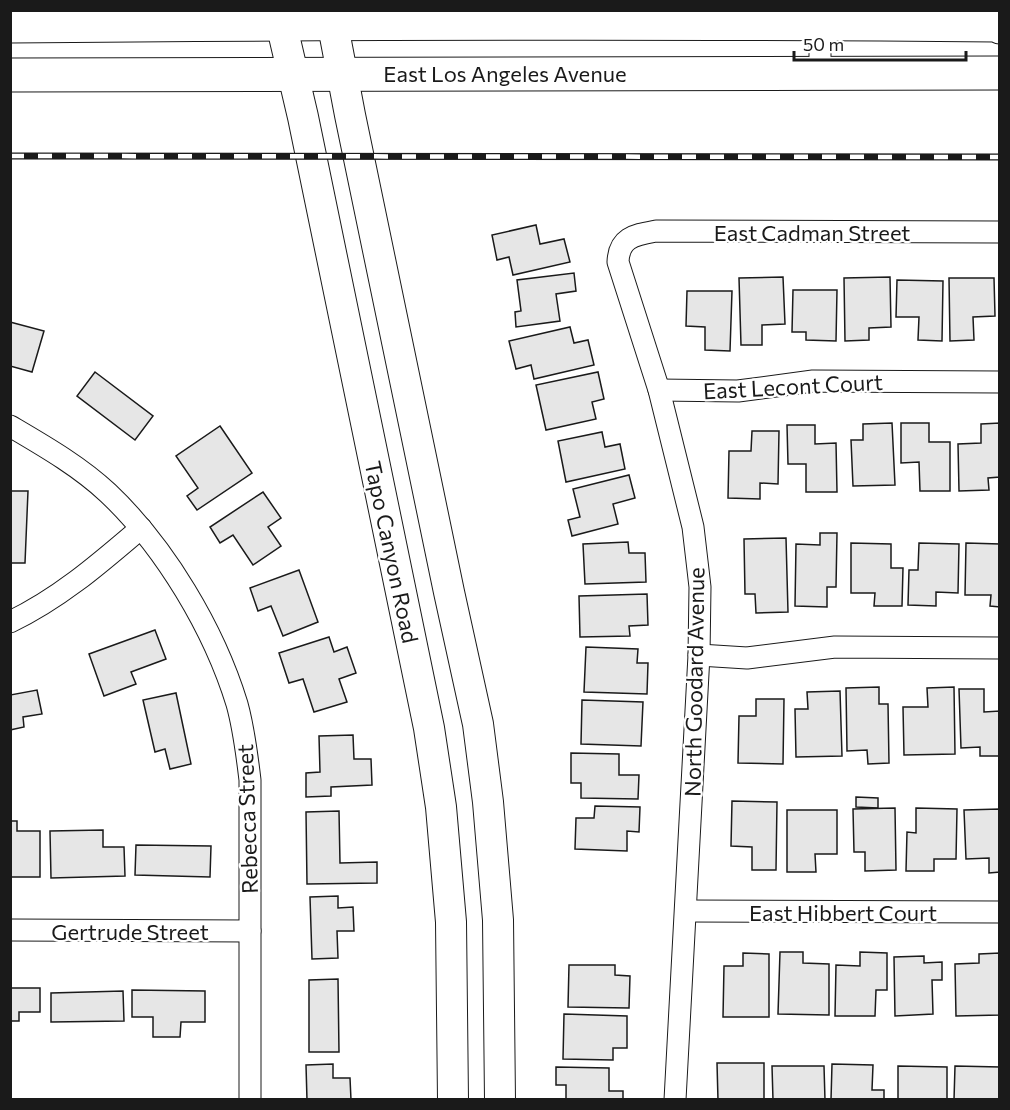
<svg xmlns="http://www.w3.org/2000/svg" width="1010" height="1110" viewBox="0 0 1010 1110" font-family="Commissioner,sans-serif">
<rect width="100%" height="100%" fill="#fff"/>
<g fill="#e6e6e6" stroke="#1a1a1a" stroke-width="1.5">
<path d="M536,225L540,244L564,239L570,262L513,275L509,257L497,260L492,235Z"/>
<path d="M574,273L576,291L556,294L560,321L516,327L515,312L521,311L517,280Z"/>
<path d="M783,277L785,324L762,325V345H741L739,278Z"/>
<path d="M890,277L891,327L869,328V340L845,341L844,278Z"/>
<path d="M949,278H994L995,316L973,317L974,340L950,341Z"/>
<path d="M897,280L943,281L942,341L918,340L919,317H896Z"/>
<path d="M793,290H837L836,341L806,340V332H792Z"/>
<path d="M687,291H732L730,351L705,350V327L686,326Z"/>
<path d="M10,322L44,331L32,372L10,366Z"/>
<path d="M570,327L574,343L588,340L594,365L534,379L531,365L516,369L509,341Z"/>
<path d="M95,372L153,416L135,440L77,396Z"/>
<path d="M598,372L604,399L592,402L596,419L546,430L536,385Z"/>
<path d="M892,423L895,485L853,486L851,440H863V424Z"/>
<path d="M901,423H929V442H950V491H920L919,462L901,463Z"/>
<path d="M1000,423V477L988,478L989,490L959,491L958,444L981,443V424Z"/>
<path d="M787,425H815V444L836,443L837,492H806V464H788Z"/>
<path d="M220,426L252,473L197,510L187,496L198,488L176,456Z"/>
<path d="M752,431H779L778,484L760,483V499L728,498L729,451H751Z"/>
<path d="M602,432L605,447L620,444L625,469L566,482L558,441Z"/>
<path d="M629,475L635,498L613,504L618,524L572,536L568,520L580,517L573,489Z"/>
<path d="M10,491H28L25,563H10Z"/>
<path d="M263,492L281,518L268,527L281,546L253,565L233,535L220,543L210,527Z"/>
<path d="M820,533H837L836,587H827V607L795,606L796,544L820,545Z"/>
<path d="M786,538L788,612L756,613L755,594H745L744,539Z"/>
<path d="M628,542L629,553H645L646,582L585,584L583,544Z"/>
<path d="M851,543L891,544V568H903L902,606H874L875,593H851Z"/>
<path d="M919,543L959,544L958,593L936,592V606L908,605L909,570H918Z"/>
<path d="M966,543L1000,544V607L990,606L991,595H965Z"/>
<path d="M299,570L318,622L283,636L271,606L258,611L250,588Z"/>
<path d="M647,594L648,625L629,626L630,636L580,637L579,596Z"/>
<path d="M155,630L166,659L131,672L136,684L104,696L89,654Z"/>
<path d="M329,637L334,652L347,647L356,673L339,679L347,702L314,712L303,679L289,683L279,653Z"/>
<path d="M586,647L638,649L637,663H648L647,694L584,692Z"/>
<path d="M879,687V704H888L889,763L868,764L867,750L847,751L846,688Z"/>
<path d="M954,687L955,754L904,755L903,707H928L927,688Z"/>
<path d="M959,689H984V712L1000,711V756H980V747L961,748Z"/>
<path d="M37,690L42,714L23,717L24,727L10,730V695Z"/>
<path d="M840,691L842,756L796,757L795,709H808L807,692Z"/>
<path d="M176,693L191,764L170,769L165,749L155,752L143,700Z"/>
<path d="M756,699H784L783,764L738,763L739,716H756Z"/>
<path d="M582,700L643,702L641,746L581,744Z"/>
<path d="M353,735L354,759H371L372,785L331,787V796L306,797V773L320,772L319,736Z"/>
<path d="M571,753L619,754V775H639L638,799L581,798V783H571Z"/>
<path d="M856,797L878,798V808L856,807Z"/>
<path d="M732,801L777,802L776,870H752V847L731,846Z"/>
<path d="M595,806L640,807L639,832L627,831V851L575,849L576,818H594Z"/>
<path d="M895,808L896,870L865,871V852H854L853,809Z"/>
<path d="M916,808L957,809L956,859H934V871H906L907,832L916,833Z"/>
<path d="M1000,809V872L989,873V858L966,859L964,810Z"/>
<path d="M787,810H837V854H815L816,872H787Z"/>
<path d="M339,811L340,863L377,862V883L307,884L306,812Z"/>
<path d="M10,821H17V831H40V877H10Z"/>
<path d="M103,830V847H124L125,876L51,878L50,831Z"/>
<path d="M136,845L211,846L210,877L135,875Z"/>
<path d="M338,896V908L353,907L354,931H337L338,958L312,959L310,897Z"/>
<path d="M780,952H803V963L829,964V1015L778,1014Z"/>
<path d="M860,952L887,953V990H876L875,1016H835L836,965L860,966Z"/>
<path d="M743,953L769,954V1017H723L724,966H743Z"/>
<path d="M1000,953V1015L956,1016L955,964L979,963V954Z"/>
<path d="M924,956V963L942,962V980H932L933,1014L895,1016L894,957Z"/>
<path d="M569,965H615V975L630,976L629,1008L568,1007Z"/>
<path d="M338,979L339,1052H309V980Z"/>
<path d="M10,988H40V1012H19V1021H10Z"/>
<path d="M132,990L205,991V1022H181L180,1037H153V1017H132Z"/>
<path d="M123,991L124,1021L51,1022V993Z"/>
<path d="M564,1014L627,1016V1048H613V1060L563,1059Z"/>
<path d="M717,1063H764V1100H718Z"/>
<path d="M333,1064V1078H350L351,1100H307L306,1065Z"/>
<path d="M832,1064L873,1065L872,1090H884V1100H831Z"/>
<path d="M772,1066H824L825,1100H773Z"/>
<path d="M898,1066L947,1067V1100H898Z"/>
<path d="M955,1066L1000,1067V1100H954Z"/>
<path d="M556,1067L609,1068V1091H623V1100H566V1085H556Z"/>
</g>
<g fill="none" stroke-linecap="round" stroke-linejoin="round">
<g stroke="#1a1a1a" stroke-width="23">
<g id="minor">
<path d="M820,11V73"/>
<path d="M659,390L738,391L813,381L1000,382"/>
<path d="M10,426C44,446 79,466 108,493C165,547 214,629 237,704C244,729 247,755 250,780V1100"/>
<path d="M10,622C60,598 100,563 141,528"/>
<path d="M699,655L747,658L835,647L1000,648"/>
<path d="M686,911L1000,912"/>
<path d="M10,930L250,931"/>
<path d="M675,1100L699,655L700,587L693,527L659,390L618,262C619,237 635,235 656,231L1000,232"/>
</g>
</g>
<g stroke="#1a1a1a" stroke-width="32">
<g id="secondary">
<path d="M278,10L303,117L429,728L441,807L451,922L453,1100"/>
<path d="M330,10L350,115L449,592L478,724L488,802L498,920L500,1100"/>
</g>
</g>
<g stroke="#1a1a1a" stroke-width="35">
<g id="primary">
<path d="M10,26C339,23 668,22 996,25L1000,27"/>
<path d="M10,75L1000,73"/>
</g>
</g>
<use href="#minor" stroke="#fff" stroke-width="21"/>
<use href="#secondary" stroke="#fff" stroke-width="30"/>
<use href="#primary" stroke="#fff" stroke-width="33"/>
<g stroke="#1a1a1a" stroke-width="7">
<path id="rail" d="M10,156L1000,157"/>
</g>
<use href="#rail" stroke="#fff" stroke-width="4.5" stroke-dasharray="14" stroke-linecap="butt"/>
</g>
<g text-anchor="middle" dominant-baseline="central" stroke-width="4.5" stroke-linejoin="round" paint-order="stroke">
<g font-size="22" fill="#1a1a1a" stroke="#fff">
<text x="505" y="73">East Los Angeles Avenue</text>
<text x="812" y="232">East Cadman Street</text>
<text transform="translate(793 386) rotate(-3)">East Lecont Court</text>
<text transform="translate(392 552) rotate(78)">Tapo Canyon Road</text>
<text transform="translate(694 682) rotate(-89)">North Goodard Avenue</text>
<text transform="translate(247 819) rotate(-92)">Rebecca Street</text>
<text x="843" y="912">East Hibbert Court</text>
<text x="130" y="931">Gertrude Street</text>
</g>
</g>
<rect width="1010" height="1110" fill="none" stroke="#1a1a1a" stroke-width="24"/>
<path d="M794 51v9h172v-9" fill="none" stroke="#1a1a1a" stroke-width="3"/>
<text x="803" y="51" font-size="18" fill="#1a1a1a" stroke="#ffffff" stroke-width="4.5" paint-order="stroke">50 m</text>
</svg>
